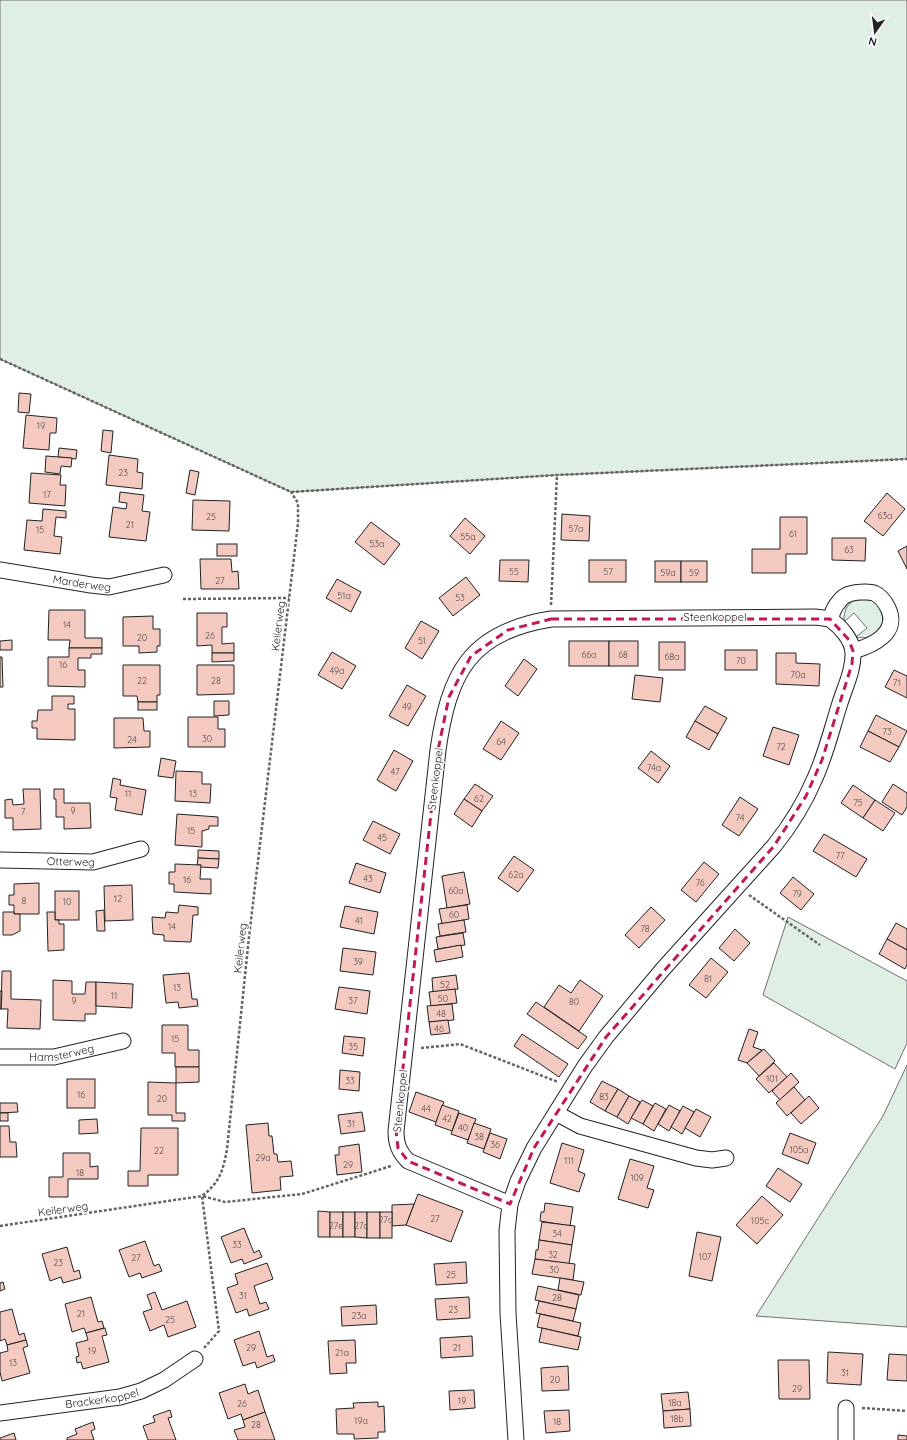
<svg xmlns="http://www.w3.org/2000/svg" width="907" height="1440" viewBox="0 0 907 1440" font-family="Quicksand,sans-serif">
<rect width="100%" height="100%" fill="#fff"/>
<g fill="#e0efe3" stroke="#6f6f6f">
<path d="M0,0H907V459L557,475L291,492L0,359Z"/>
<path d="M863,597L876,601L885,617C884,621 883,627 881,630C875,637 865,639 856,637L867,628L854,613L844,622C843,608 850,600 863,597Z"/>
<path d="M788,917L907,981V1043L895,1069L763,995Z"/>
<path d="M907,1065V1327L756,1316L883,1116Z"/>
</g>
<g fill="#f3c9c0" stroke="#222">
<path d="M19,393L31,394L29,413L18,412Z"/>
<path d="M26,415L57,418L56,433H50L49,450L23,448Z"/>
<path d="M103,430L113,431L111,453L101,451Z"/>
<path d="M59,448L77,450L76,459L58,457Z"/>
<path d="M109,455L138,459L137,472L143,473L142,489L106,485Z"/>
<path d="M46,456L72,458L71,467L61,466L60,474L45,472Z"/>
<path d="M190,470L199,472L195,495L186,493Z"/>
<path d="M31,473L61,475L60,485H66L65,506L29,503Z"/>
<path d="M120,492L144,495L142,511L150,512L146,541L109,537L113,507L126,509L127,503L119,502Z"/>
<path d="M887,493L905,509L883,536L864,521Z"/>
<path d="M193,500L230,501L229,531L192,530Z"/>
<path d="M43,509L66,511V518L56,517L54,536L62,537L60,554L24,550L27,520L42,521Z"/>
<path d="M562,514L590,516L589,541L561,540Z"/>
<path d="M780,517H807V554H786V573H752V549H780Z"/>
<path d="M465,518L485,536L470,554L450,536Z"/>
<path d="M371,522L400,544L384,565L355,542Z"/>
<path d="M832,538H866L865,561L832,560Z"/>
<rect x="217" y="544" width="20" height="12"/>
<path d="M907,546V569L898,551Z"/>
<path d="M200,559H231L232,572L238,571L239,589H201Z"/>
<path d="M500,560H529L528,582L499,581Z"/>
<rect x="589" y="560" width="37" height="22"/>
<rect x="655" y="561" width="26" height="21"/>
<rect x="681" y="561" width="26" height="21"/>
<path d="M466,577L480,595L453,616L439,598Z"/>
<path d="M337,579L361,592L351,612L326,598Z"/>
<path d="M49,610H85V638H102V648H69L70,640H48Z"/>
<path d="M197,613H227V627H222V644L234,643V653H212V645L197,646Z"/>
<path d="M153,616V629H160V646H157V652L139,653V646H123V617Z"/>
<path d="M421,621L439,631L422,659L405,648Z"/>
<path d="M12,640V650H0V641Z"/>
<rect x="569" y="641" width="40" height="25"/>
<rect x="609" y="641" width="29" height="25"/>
<rect x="659" y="642" width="26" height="28"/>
<path d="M69,648H102V654H91V658H78V670H85V687L48,686V657H69Z"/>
<rect x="725" y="650" width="32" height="20"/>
<path d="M332,652L356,666L342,689L318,675Z"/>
<path d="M212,653H234V661L212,662Z"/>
<path d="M776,653H796V663L820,664L819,686L776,684Z"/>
<path d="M0,657H2L3,687H0Z"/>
<path d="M524,659L537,669L518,696L505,686Z"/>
<path d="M123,665H160V695H157V702H138L137,696H123Z"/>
<path d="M197,665H234V694L197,695Z"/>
<path d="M894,670L907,676V698L885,687Z"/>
<path d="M635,675L663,678L660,702L632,699Z"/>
<path d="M407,685L426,696L408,726L389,716Z"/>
<path d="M52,696H74V704H68V709H75V740L37,739V728H32V721H37L38,710H52Z"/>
<path d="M214,701H229V715L214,716Z"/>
<rect x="138" y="702" width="19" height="8"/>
<path d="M705,706L727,718L718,734L695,721Z"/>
<path d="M876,715L907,731L899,747L868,731Z"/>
<path d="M188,717H218V729H225V747H188Z"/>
<path d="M114,718H143L144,731H150V747L114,748Z"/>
<path d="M501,721L519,733L501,760L483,749Z"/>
<path d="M695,721L718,734L709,750L686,737Z"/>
<path d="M773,727L799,735L789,765L763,756Z"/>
<path d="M868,731L899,747L890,762L860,747Z"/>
<path d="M394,750L413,761L396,791L377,780Z"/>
<path d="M651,751L670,766L658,783L638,768Z"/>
<path d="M161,758L176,761L173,778L158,776Z"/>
<path d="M176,771L202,772V784H211L210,803L175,801Z"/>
<path d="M113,778L121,780L120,785L146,790L142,815L115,810L117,798L110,797Z"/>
<path d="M475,784L493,796L482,811L464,799Z"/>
<path d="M893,784L907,793V807L902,815L882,802Z"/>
<path d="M853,785L875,800L863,818L841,803Z"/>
<path d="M23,789H40L41,829L13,830V818H5V800L12,799L13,805L24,804Z"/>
<path d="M54,789H64V803H90L91,828L64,829V817H56V799H54Z"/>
<path d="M740,797L758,809L739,836L722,825Z"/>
<path d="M464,799L482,811L472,827L454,814Z"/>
<path d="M875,800L895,813L883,831L863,818Z"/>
<path d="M177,814L218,817V826H209V829L202,831V847L175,845Z"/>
<path d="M373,821L400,834L390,854L363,840Z"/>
<path d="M824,834L867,859L856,877L813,851Z"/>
<path d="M198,850L219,851V859L198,858Z"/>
<path d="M514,856L534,870L518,892L498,878Z"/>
<path d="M198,858L219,859L218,868L200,867L201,865H197Z"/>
<path d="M704,862L719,874L696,902L681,890Z"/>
<path d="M356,863L386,873L380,893L349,883Z"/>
<path d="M175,864L201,865L200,879H211V894L174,892V884H169V872H175Z"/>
<path d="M464,872L470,904L447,908L442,876Z"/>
<path d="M793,877L814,894L801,910L780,893Z"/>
<path d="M39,883V914H14V905H9V895H14V884Z"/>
<path d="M132,885L133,920L105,921L104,886Z"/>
<rect x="55" y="891" width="24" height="29"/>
<path d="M179,905L198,907V915H193L191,942L164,941V935L153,934L152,917L165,918L166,912L178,913Z"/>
<path d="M467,905L469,919L442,924L439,909Z"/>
<path d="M345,906L378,912L374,934L340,927Z"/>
<path d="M651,907L665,920L639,948L625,935Z"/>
<path d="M104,910L105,931H97L96,911Z"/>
<path d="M3,912H14V914H20V931L12,935H3Z"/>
<path d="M47,912H55V920H59V924H64V950L48,951Z"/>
<path d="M464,920L466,932L440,936L438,924Z"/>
<path d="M896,923L907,929V950L887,939Z"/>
<path d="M735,929L750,943L734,961L719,948Z"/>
<path d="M463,933L465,945L438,949L436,937Z"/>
<path d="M887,939L907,950V965L905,969L879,954Z"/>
<path d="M461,945L463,957L436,962L434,950Z"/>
<path d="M343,948L376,952L373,975L340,971Z"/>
<path d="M711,958L728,972L706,998L689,985Z"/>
<path d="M2,971H11V999L41,1000L40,1029L7,1028L8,1009H1Z"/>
<path d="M189,973L192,999H197L198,1006L179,1008L178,1002L166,1003L163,975Z"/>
<path d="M456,975L458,989L433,992L432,978Z"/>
<path d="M53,980L72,981V994H85L86,982H96V1014H85V1021L53,1020Z"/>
<path d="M580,980L603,996L579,1031L544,1007L559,985L571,993Z"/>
<path d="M96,982L133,984L132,1008L96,1006Z"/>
<path d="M339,987L370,991L367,1014L335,1009Z"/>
<path d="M455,989L457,1003L431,1006L429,992Z"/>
<path d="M0,991H2L1,1009H0Z"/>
<path d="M536,1002L587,1037L578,1049L527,1014Z"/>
<path d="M452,1004L454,1020L429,1022L427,1006Z"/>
<path d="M448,1020L450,1033L431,1035L429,1022Z"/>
<path d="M162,1025H188V1050H199V1067H175V1053H162Z"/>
<path d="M749,1029L758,1032L753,1047L762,1050L747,1063L738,1060Z"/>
<path d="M522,1034L568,1064L559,1077L514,1046Z"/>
<path d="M344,1036L365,1038L363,1056L342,1053Z"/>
<path d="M764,1049L775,1061L759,1076L747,1063Z"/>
<path d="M774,1063L787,1077L769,1093L756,1079Z"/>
<path d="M176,1067H199V1082L176,1083Z"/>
<path d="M340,1070L360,1072L359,1091L339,1089Z"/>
<path d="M791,1073L799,1082L780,1100L772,1091Z"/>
<rect x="67" y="1079" width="28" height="29"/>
<path d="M602,1081L618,1089L605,1111L590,1102Z"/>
<path d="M148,1082L176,1083V1113H185V1121H172V1115H148Z"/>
<path d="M794,1087L805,1100L787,1116L776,1103Z"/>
<path d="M618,1089L629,1096L617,1117L605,1111Z"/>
<path d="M416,1092L444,1102L436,1122L409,1112Z"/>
<path d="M629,1096L640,1102L628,1124L617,1117Z"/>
<path d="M809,1096L819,1108L801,1124L791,1113Z"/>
<path d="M642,1100L653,1106L643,1124L631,1118Z"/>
<path d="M0,1103H17L18,1112L0,1113Z"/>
<path d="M655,1103L666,1109L654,1131L643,1124Z"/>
<path d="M442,1105L459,1111L452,1131L435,1125Z"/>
<path d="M669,1105L680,1111L669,1131L658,1124Z"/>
<path d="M683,1106L694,1112L682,1134L671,1127Z"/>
<path d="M696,1109L711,1117L700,1137L685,1128Z"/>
<path d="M362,1112L365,1131L341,1134L338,1115Z"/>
<rect x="0" y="1113" width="8" height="8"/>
<path d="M459,1113L476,1119L468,1140L451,1134Z"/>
<path d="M97,1119L98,1133L79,1134V1120Z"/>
<path d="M268,1123L269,1136H272L274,1154H277L278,1162L291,1161L293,1176L280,1177L281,1190L252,1193L246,1125Z"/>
<path d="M474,1123L491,1129L484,1149L467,1143Z"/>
<path d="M0,1126H9L10,1142H16L17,1157H0Z"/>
<path d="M141,1128H178V1175H148V1186H128V1171H140Z"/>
<path d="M490,1133L507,1139L500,1159L483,1152Z"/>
<path d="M790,1133L816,1143L808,1164L782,1154Z"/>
<path d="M562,1143L584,1150L578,1171L585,1174L579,1192L550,1183Z"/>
<path d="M359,1144L362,1172L337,1175L335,1155H339V1147Z"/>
<path d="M63,1153H90V1167L98,1166V1179H68V1197H49V1177H63Z"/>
<path d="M630,1159L654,1166L647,1188L654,1190L648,1208L618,1199Z"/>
<path d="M778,1168L802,1184L790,1202L766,1186Z"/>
<path d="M418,1194L463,1211L451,1242L406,1225Z"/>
<path d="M762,1196L783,1215L757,1244L736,1225Z"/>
<path d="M545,1203L573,1207L570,1226L540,1221L541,1212H544Z"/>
<path d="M414,1204L406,1225L392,1226V1205Z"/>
<path d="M318,1211L330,1212V1237H318Z"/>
<rect x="330" y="1212" width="13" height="25"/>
<rect x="343" y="1212" width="12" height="25"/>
<path d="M355,1212H367V1238L355,1237Z"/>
<rect x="367" y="1212" width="13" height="26"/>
<rect x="380" y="1212" width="12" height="26"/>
<path d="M542,1222L575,1226L572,1245L539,1240Z"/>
<path d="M244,1228L254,1253L259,1250L262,1257L244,1264L242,1259L231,1263L221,1237Z"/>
<path d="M697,1232L721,1237L712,1281L689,1276Z"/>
<path d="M539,1240L572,1245L569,1264L535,1259L536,1250H538Z"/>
<path d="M145,1241L154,1266L159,1264L162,1271L142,1278L140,1273L129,1277L119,1250Z"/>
<path d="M67,1247L74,1272L79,1270L81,1278L63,1283L61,1277L50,1281L42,1254Z"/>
<path d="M535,1259L575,1264L573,1280L532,1274Z"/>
<path d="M466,1262L467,1283L436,1285L434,1264Z"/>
<path d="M267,1263L273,1279L254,1286L260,1304L266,1302L269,1309L249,1316L247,1309L236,1313L227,1288L238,1284L235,1274Z"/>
<path d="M560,1278L584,1282L581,1295L558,1290Z"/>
<path d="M3,1282L5,1289L0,1291V1283Z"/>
<path d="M538,1286L579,1295L576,1309L535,1300Z"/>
<path d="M155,1292L162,1310L187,1301L196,1327L168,1337L164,1325L150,1331L143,1312L152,1309L147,1295Z"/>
<path d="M91,1297L98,1322L102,1321L104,1328L86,1333L84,1328L72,1332L65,1304Z"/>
<path d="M469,1297L470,1318L437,1320L435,1299Z"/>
<path d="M539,1301L576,1309L573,1321L536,1313Z"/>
<path d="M376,1305L377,1324L342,1326L341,1307Z"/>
<path d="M12,1309L19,1335L24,1333L26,1340L7,1345L5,1339L0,1341V1312Z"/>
<path d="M540,1314L581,1323L578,1336L537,1327Z"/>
<path d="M105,1328L107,1335L102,1336L109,1362L83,1369L81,1362L77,1363L76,1357L79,1356L76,1343L88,1340L86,1333Z"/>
<path d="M542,1328L581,1337L578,1350L539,1342Z"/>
<path d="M259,1331L267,1357L273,1355L275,1361L257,1368L255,1362L243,1366L234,1340Z"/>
<path d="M472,1336L473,1356L441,1358L440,1338Z"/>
<path d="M26,1340L28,1346L23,1348L30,1373L2,1381L0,1372V1353L8,1351L7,1345Z"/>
<path d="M355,1340L356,1363H346L347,1373L330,1374L328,1341Z"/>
<path d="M828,1352L863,1354L861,1385L827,1383Z"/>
<path d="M889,1354L907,1355V1381L887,1380Z"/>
<path d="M778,1360H809L810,1399H779Z"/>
<path d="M568,1366L569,1390L542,1391L541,1368Z"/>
<path d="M245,1384L248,1394L258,1390L265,1412L243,1420L241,1414L228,1419L219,1393Z"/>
<path d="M474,1390L475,1408L450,1410L449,1391Z"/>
<path d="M688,1392L690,1409L663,1411L661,1394Z"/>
<path d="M378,1402V1407L384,1406L385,1432H378V1438L354,1439V1434H337L336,1409L354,1408L353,1403Z"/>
<path d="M690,1409L691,1426L664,1428L663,1411Z"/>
<path d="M170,1410L172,1417L168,1418L176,1440H148L143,1426L155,1422L153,1416Z"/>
<path d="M569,1410L570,1431L546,1433L544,1411Z"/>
<path d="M265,1412L275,1440H238L234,1430L245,1427L243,1420Z"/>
<path d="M93,1422L95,1429L91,1431L94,1440H67V1438L77,1434L75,1429Z"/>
<path d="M14,1433L16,1440H0V1438Z"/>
<path d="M898,1435L907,1436V1440H898Z"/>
</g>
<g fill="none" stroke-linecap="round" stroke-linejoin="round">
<g stroke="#222" stroke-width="17">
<g id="minor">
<path id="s1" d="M0,570L91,585L109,587L164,575"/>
<path d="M816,617C821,618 827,618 831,620C841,627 852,640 853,652C854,669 845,687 840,703C832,728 826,754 815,778C805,802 790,826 774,846L663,969L606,1037L585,1066L534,1148L518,1181L510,1204L408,1161C399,1152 396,1144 396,1131L438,750C449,674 469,632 551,619Z"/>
<path d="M830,619C832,614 834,607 838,603C840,600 844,596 847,595C852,592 869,591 874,593C881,596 885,602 888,608C900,633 872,646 853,651"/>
<path id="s2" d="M0,860L93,862L141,849"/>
<path id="s3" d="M0,1057H54L123,1041"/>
<path d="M556,1113L580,1126L696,1158L712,1160L726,1158"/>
<path d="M510,1204L507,1231L508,1313L516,1440"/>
<path id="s4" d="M0,1413L120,1397L141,1391L164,1380L195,1359"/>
<path d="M846,1440V1408"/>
</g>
</g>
<g stroke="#646464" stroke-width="2.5" stroke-dasharray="3 2" stroke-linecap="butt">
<path d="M0,359L291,492L557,475L907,459"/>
<path d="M183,599L289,598"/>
<path d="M551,605L557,475"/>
<path d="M749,895L820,945"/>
<path d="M421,1048L460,1044L558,1082"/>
<path d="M0,1226L202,1196C220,1182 223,1171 227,1149L249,937L298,523V503L291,492"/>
<path d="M204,1348L219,1331L202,1196L225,1202L302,1194L391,1166"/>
<path d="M862,1408L907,1411"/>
</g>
<use href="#minor" stroke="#fff" stroke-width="15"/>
</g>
<path fill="none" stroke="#c2185b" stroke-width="3" stroke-dasharray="8 5" stroke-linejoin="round" d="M551,619H830L849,640L853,651L852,664L822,760L806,796L774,846L606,1037L534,1148L510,1204L408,1161L398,1148L396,1131L438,750L449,697L471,656L508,630Z"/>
<g text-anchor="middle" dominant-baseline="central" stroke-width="3" stroke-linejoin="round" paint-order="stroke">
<g font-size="9" fill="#564c4a">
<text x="41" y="425">19</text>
<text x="123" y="472">23</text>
<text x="47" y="494">17</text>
<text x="885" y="515">63a</text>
<text x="211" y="516">25</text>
<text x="130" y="524">21</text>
<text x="576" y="528">57a</text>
<text x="40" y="529">15</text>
<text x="793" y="533">61</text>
<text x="468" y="536">55a</text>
<text x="377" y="543">53a</text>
<text x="849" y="549">63</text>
<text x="514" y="571">55</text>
<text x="608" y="571">57</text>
<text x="668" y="572">59a</text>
<text x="694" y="572">59</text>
<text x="220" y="580">27</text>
<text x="344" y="595">51a</text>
<text x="460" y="597">53</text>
<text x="67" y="624">14</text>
<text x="210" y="635">26</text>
<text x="142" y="637">20</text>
<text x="422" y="640">51</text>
<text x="589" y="654">66a</text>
<text x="623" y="654">68</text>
<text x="672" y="656">68a</text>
<text x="741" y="660">70</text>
<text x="63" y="664">16</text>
<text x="337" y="670">49a</text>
<text x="798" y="674">70a</text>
<text x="142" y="680">22</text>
<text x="216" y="680">28</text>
<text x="897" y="682">71</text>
<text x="407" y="706">49</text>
<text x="887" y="731">73</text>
<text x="207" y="738">30</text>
<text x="132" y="739">24</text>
<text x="501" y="741">64</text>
<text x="781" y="746">72</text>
<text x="654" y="767">74a</text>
<text x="395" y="771">47</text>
<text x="128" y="793">11</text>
<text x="193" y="793">13</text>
<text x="479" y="798">62</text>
<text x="858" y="802">75</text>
<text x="73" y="810">9</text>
<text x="23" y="811">7</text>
<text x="740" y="817">74</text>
<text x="191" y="830">15</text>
<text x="382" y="837">45</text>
<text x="840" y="855">77</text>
<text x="516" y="874">62a</text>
<text x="368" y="878">43</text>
<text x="187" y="879">16</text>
<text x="700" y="882">76</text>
<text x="456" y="890">60a</text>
<text x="797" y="893">79</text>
<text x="118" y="898">12</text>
<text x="24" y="900">8</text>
<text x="67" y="901">10</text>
<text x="454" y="914">60</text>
<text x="359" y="920">41</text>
<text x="172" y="926">14</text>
<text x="645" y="928">78</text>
<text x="358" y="961">39</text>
<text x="708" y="978">81</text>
<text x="445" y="984">52</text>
<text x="177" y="987">13</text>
<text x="114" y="995">11</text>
<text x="443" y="998">50</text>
<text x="74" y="1000">9</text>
<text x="353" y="1000">37</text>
<text x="574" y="1001">80</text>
<text x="441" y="1013">48</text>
<text x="439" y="1028">46</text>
<text x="175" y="1038">15</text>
<text x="353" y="1046">35</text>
<text x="772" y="1078">101</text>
<text x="350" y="1080">33</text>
<text x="81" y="1094">16</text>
<text x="604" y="1096">83</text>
<text x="162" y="1098">20</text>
<text x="426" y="1108">44</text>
<text x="447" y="1118">42</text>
<text x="351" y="1123">31</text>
<text x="463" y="1127">40</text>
<text x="479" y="1136">38</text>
<text x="495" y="1144">36</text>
<text x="799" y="1149">105a</text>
<text x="159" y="1150">22</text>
<text x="263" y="1157">29a</text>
<text x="569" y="1160">111</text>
<text x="348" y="1164">29</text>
<text x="80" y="1172">18</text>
<text x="637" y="1177">109</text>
<text x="435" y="1218">27</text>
<text x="386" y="1219">27a</text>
<text x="760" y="1220">105c</text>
<text x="336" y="1225">27e</text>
<text x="361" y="1225">27c</text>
<text x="557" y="1233">34</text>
<text x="237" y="1244">33</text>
<text x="553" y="1254">32</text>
<text x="705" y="1256">107</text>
<text x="136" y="1257">27</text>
<text x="58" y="1262">23</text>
<text x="554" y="1269">30</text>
<text x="451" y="1274">25</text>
<text x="243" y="1295">31</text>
<text x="557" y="1297">28</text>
<text x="453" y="1309">23</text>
<text x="81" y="1313">21</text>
<text x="359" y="1315">23a</text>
<text x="170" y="1319">25</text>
<text x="251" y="1347">29</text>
<text x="457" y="1347">21</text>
<text x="92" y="1350">19</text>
<text x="342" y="1352">21a</text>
<text x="13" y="1362">13</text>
<text x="845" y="1372">31</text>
<text x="555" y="1379">20</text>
<text x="797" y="1388">29</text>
<text x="462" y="1400">19</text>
<text x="675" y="1402">18a</text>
<text x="242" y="1403">26</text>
<text x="677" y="1418">18b</text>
<text x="361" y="1420">19a</text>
<text x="557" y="1421">18</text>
<text x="256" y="1424">28</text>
</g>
<g font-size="11" fill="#222" stroke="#fff">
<text stroke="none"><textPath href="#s1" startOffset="83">Marderweg</textPath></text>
<text x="715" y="617">Steenkoppel</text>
<text transform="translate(278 626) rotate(-83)">Keilerweg</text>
<text transform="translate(435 779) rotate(-83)">Steenkoppel</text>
<text stroke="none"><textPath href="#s2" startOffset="71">Otterweg</textPath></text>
<text transform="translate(240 948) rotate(-84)">Keilerweg</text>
<text stroke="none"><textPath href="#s3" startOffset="62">Hamsterweg</textPath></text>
<text transform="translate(400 1101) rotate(-84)">Steenkoppel</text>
<text transform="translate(63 1209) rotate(-8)">Keilerweg</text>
<text stroke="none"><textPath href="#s4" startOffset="103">Brackerkoppel</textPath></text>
</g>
</g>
<g transform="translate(875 32) rotate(194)" stroke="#ffffff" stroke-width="3" paint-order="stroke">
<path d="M0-3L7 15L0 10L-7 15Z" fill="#222222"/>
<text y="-6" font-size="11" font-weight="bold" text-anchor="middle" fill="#222222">N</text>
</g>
</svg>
